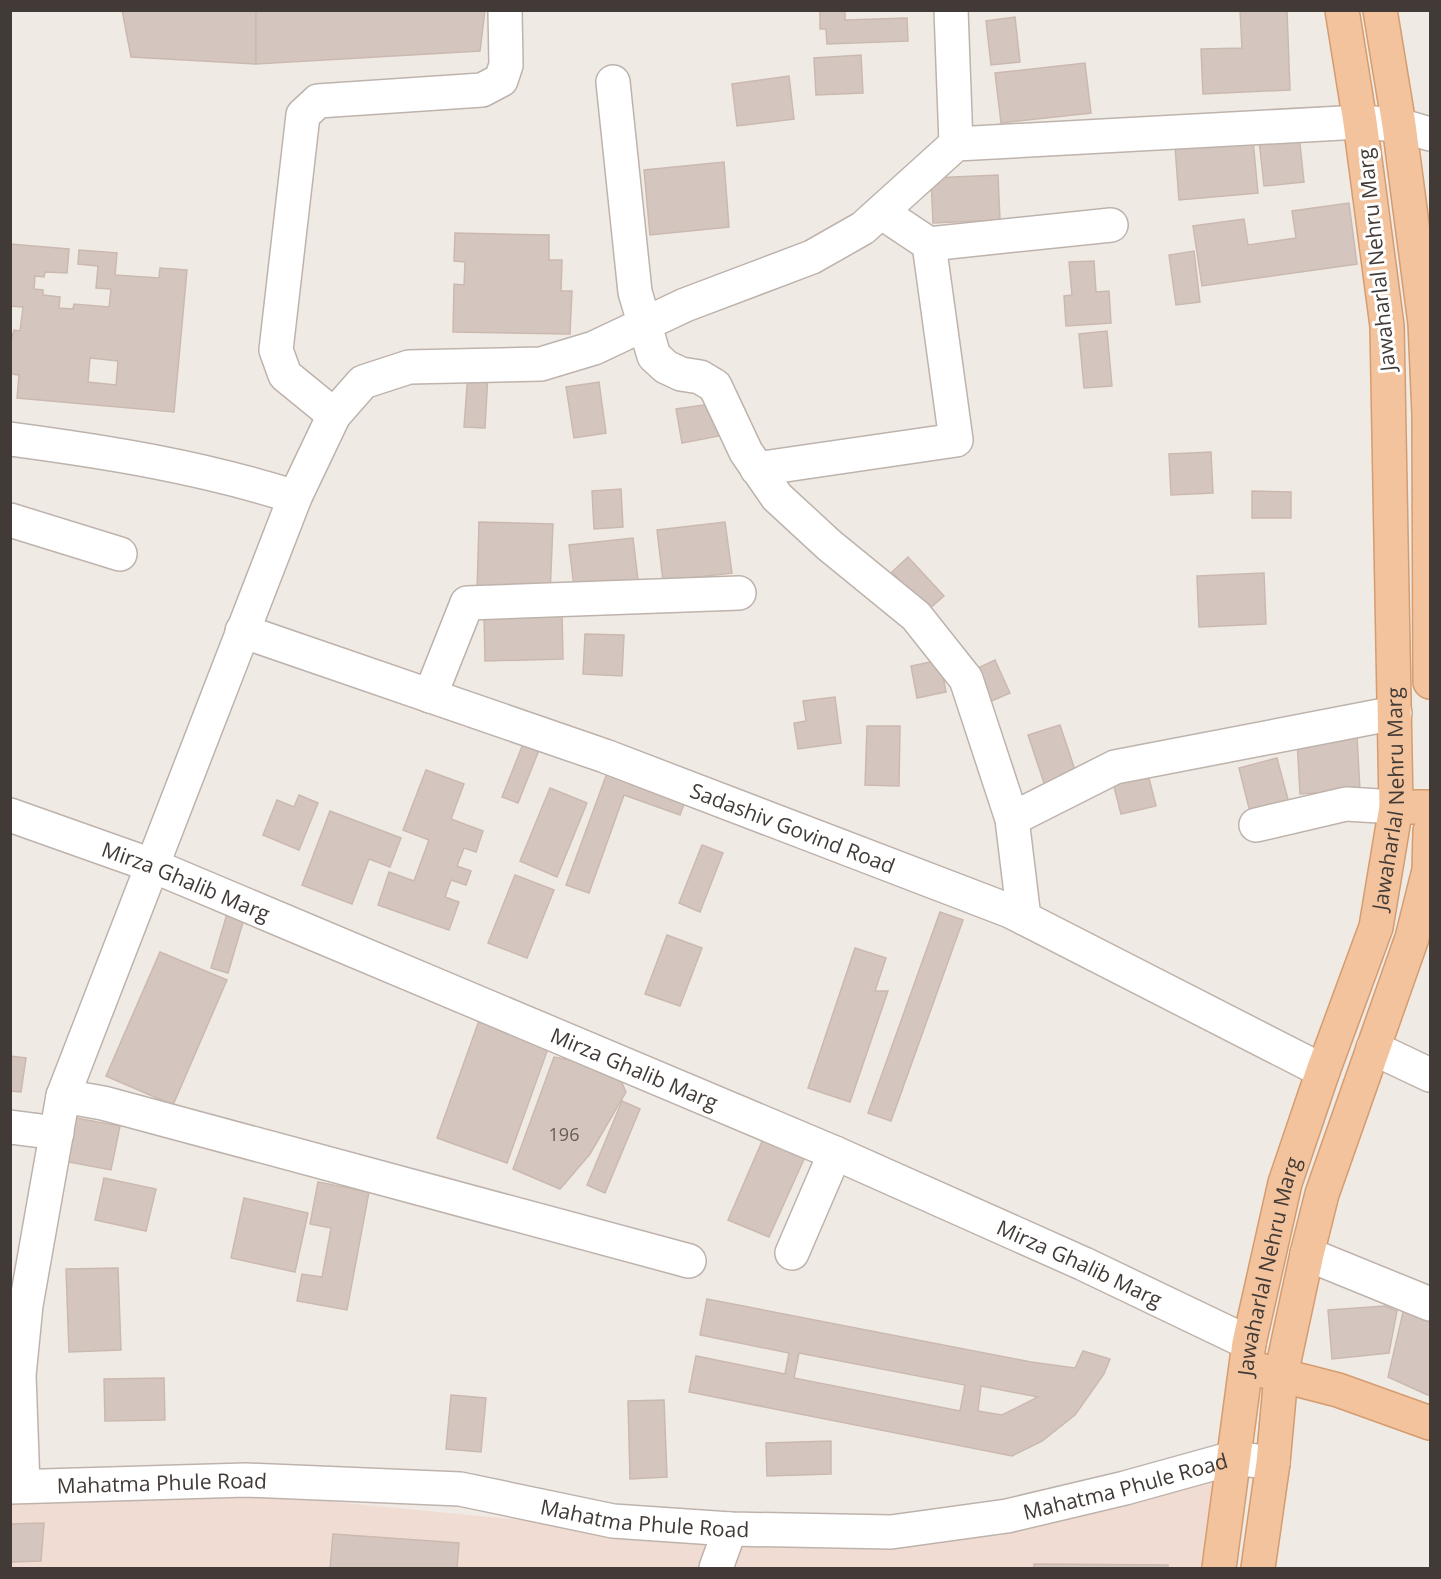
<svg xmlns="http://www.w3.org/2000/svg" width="1441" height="1579" viewBox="0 0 1441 1579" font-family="'Open Sans',sans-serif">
<rect width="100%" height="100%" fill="#f0eae5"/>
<path fill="#f0dcd2" d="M1219,1471L1208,1568H11L10,1496L211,1490L777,1545L998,1536Z"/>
<g fill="#d4c6bf" stroke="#cbb9b0" stroke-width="1.5" fill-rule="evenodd">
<path d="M122,10H256V64L131,57Z"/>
<path d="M256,10H485L480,51L256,64Z"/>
<path d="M820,10H845V20L907,18L908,41L827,44L826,29H820Z"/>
<path d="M1240,10H1287L1290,90L1203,94L1201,49L1242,48Z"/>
<path d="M1015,17L1020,62L991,65L986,21Z"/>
<path d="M861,55L863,93L816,95L814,58Z"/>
<path d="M1085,63L1091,113L1001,123L995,73Z"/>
<path d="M789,76L794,119L737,126L732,84Z"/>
<path d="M1299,135L1304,182L1264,186L1259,140Z"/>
<path d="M1253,140L1258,193L1179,200L1175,147Z"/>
<path d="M724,162L729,227L650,235L644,170Z"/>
<path d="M998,175L1000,220L933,223L931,178Z"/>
<path d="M1349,203L1357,264L1202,286L1193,226L1244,219L1248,245L1296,238L1292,211Z"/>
<path d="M455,233L549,235V260H562L561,291H572L570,334L453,332L454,284L464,285L465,262L454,261Z"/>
<path d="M10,244L69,249L67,273L45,272L44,277L35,276L34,289L43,290V295L60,297L59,308L73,309L74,304L109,307L111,289L96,288L98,266L78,264L79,250L117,253L115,275L159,278L160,268L187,270L174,412L17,398L19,375L11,374L10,344L14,330L20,331L23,307L10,306ZM90,358L118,361L116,385L88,382Z"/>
<path d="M1194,251L1200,302L1176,305L1169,255Z"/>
<path d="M1094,261L1096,292L1109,291L1111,323L1066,326L1064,296L1072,295L1069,262Z"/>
<path d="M1107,331L1112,386L1084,388L1079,334Z"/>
<path d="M468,373L488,374L485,428L464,427Z"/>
<path d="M599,382L606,433L574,438L566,387Z"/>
<path d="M718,403L724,435L682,443L676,409Z"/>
<path d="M1211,452L1213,493L1171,495L1169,454Z"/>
<path d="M621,489L623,527L594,529L592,491Z"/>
<path d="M1252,491L1291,492V518H1252Z"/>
<path d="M479,522L553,524L550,595L477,593Z"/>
<path d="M725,522L732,573L663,581L657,530Z"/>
<path d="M633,538L638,580L574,587L569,545Z"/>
<path d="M908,557L944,596L928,610L892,572Z"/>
<path d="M1264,573L1266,624L1199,627L1197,576Z"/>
<path d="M562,613L563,659L485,661L484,615Z"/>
<path d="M585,634L624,635L622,676L583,674Z"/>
<path d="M940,660L946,692L917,698L911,666Z"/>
<path d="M995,660L1010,693L982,705L967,673Z"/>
<path d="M835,697L841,743L798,749L794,723L806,721L803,701Z"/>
<path d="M1060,725L1077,776L1045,786L1028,735Z"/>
<path d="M867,726H900L899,786L865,785Z"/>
<path d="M1357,736L1360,790L1300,794L1297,739Z"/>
<path d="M523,744L539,750L518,803L502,797Z"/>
<path d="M1277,758L1289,803L1250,812L1239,768Z"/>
<path d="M610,765L688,793L680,815L624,795L589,893L566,885Z"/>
<path d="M426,770L464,784L451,819L483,831L476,852L464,848L457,866L471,871L466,885L451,880L445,897L459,902L449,930L378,905L389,872L414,881L429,840L403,830Z"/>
<path d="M1147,770L1156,806L1121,814L1112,779Z"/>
<path d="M550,788L587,803L557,877L520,861Z"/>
<path d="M299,795L318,803L299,850L263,835L277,800L294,807Z"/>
<path d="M330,811L401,838L390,867L369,859L352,904L302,885Z"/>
<path d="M702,845L723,853L700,912L679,903Z"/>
<path d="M515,875L554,890L527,958L488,943Z"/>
<path d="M940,912L963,920L891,1121L868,1113Z"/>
<path d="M227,914L244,919L228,973L211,968Z"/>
<path d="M667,935L702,948L680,1006L645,994Z"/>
<path d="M855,948L886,958L875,991H888L850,1102L808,1088Z"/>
<path d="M160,952L227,980L173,1105L106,1076Z"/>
<path d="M480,1018L550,1043L507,1163L437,1138Z"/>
<path d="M10,1056L26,1058L21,1092L10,1091Z"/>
<path d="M554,1057L615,1068L626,1092L590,1154L560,1189L513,1169Z"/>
<path d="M622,1101L640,1109L605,1193L587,1185Z"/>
<path d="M71,1117L120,1126L111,1170L63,1161Z"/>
<path d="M763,1139L805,1157L769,1237L728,1220Z"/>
<path d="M104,1178L156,1189L146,1231L95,1220Z"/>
<path d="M318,1182L369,1192L347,1310L297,1301L302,1274L322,1277L331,1228L310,1224Z"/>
<path d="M244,1198L308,1213L295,1272L231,1258Z"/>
<path d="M118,1268L121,1350L69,1352L66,1269Z"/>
<path d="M707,1299L1031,1362L1075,1368L1083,1351L1110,1359L1104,1374L1075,1415L1042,1441L1012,1456L689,1392L696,1356L785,1374L789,1353L700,1335ZM799,1353L965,1385L960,1411L794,1378ZM981,1386L1038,1397L1002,1415L978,1411Z"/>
<path d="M1385,1306L1397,1311L1389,1353L1332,1359L1328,1310Z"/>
<path d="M1404,1308L1430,1319V1396L1388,1377Z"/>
<path d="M164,1378L165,1420L105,1421L104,1379Z"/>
<path d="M451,1395L486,1398L481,1452L446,1449Z"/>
<path d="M664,1400L667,1477L630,1479L628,1401Z"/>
<path d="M831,1441V1474L767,1476L766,1443Z"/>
<path d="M44,1523L41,1561L10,1562V1524Z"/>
<path d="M333,1534L459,1543L457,1568H330Z"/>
<path d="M1034,1564L1168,1565V1568H1034Z"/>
</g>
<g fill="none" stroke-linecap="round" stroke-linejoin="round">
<g stroke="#beb3ac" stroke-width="36">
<g id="minor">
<path d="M951,10L956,144"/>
<path d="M613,82L635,292L654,356L666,367L681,374L700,377L715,386L746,452L777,497L829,545L916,616L966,679L1012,819L1024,918"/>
<path d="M929,244L1111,225"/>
<path d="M334,415L285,375L276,350L303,115L318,101L482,90L501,80L506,65L505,10"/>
<path d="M10,439C108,452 201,467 295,497"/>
<path d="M757,469L956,440L929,244L881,212"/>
<path d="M10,520L120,554"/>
<path id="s1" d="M242,631L605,756L1010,911L1323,1071"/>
<path d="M430,696L467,603L739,593"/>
<path id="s2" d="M10,815L151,865L835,1153L1084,1264L1249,1343"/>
<path d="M1012,819L1115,767L1395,713"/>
<path d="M1256,825L1346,804L1396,807"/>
<path d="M1373,1048L1430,1075"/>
<path d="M63,1096L103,1103L689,1261"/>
<path d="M10,1127L57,1133"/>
<path d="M792,1253L835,1153"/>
<path d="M1307,1254L1430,1304"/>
<path d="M23,1486L19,1375L26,1305L63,1096L295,497L334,415L363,382L409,367L541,364L594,348L685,305L812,257L863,228L956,144L1360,122L1399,125L1430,134"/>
<path id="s3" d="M10,1487L246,1480L460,1489L613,1521L730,1529L891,1532L1007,1516L1125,1488L1233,1458L1273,1463"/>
<path d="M716,1568L730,1529"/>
</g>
</g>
<g stroke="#d59c6f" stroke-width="36">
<g id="major">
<path d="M1380,10L1399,125L1425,323L1429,414L1430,682"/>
<path d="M1396,807H1430"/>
<path d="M1260,1370L1338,1390L1430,1423"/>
<path id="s4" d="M1219,1568L1249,1343L1285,1183L1323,1071L1376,927L1396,807L1387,326L1360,122L1342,10"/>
<path d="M1258,1568L1273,1463L1281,1375L1307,1254L1322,1194L1412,938L1429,870L1430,831"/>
</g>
</g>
<use href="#minor" stroke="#fff" stroke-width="33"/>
<use href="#major" stroke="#f2c39d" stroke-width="33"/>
</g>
<g text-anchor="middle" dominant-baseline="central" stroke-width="6" stroke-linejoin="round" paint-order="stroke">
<g font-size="18" fill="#665d58">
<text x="564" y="1134">196</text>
</g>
<g font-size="21" fill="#423a36" stroke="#fff">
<text transform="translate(1376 260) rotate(-96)">Jawaharlal Nehru Marg</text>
<text stroke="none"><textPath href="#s4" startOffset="792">Jawaharlal Nehru Marg</textPath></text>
<text stroke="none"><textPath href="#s1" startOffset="585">Sadashiv Govind Road</textPath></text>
<text stroke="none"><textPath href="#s2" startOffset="188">Mirza Ghalib Marg</textPath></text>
<text stroke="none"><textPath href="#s2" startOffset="674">Mirza Ghalib Marg</textPath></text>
<text stroke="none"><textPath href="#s2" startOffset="1160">Mirza Ghalib Marg</textPath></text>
<text stroke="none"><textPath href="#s4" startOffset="306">Jawaharlal Nehru Marg</textPath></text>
<text stroke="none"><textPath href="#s3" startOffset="152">Mahatma Phule Road</textPath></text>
<text stroke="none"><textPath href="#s3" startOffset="1124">Mahatma Phule Road</textPath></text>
<text stroke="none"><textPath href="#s3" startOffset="638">Mahatma Phule Road</textPath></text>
</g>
</g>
<rect width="1441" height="1579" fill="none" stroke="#423a36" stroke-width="24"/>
</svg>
